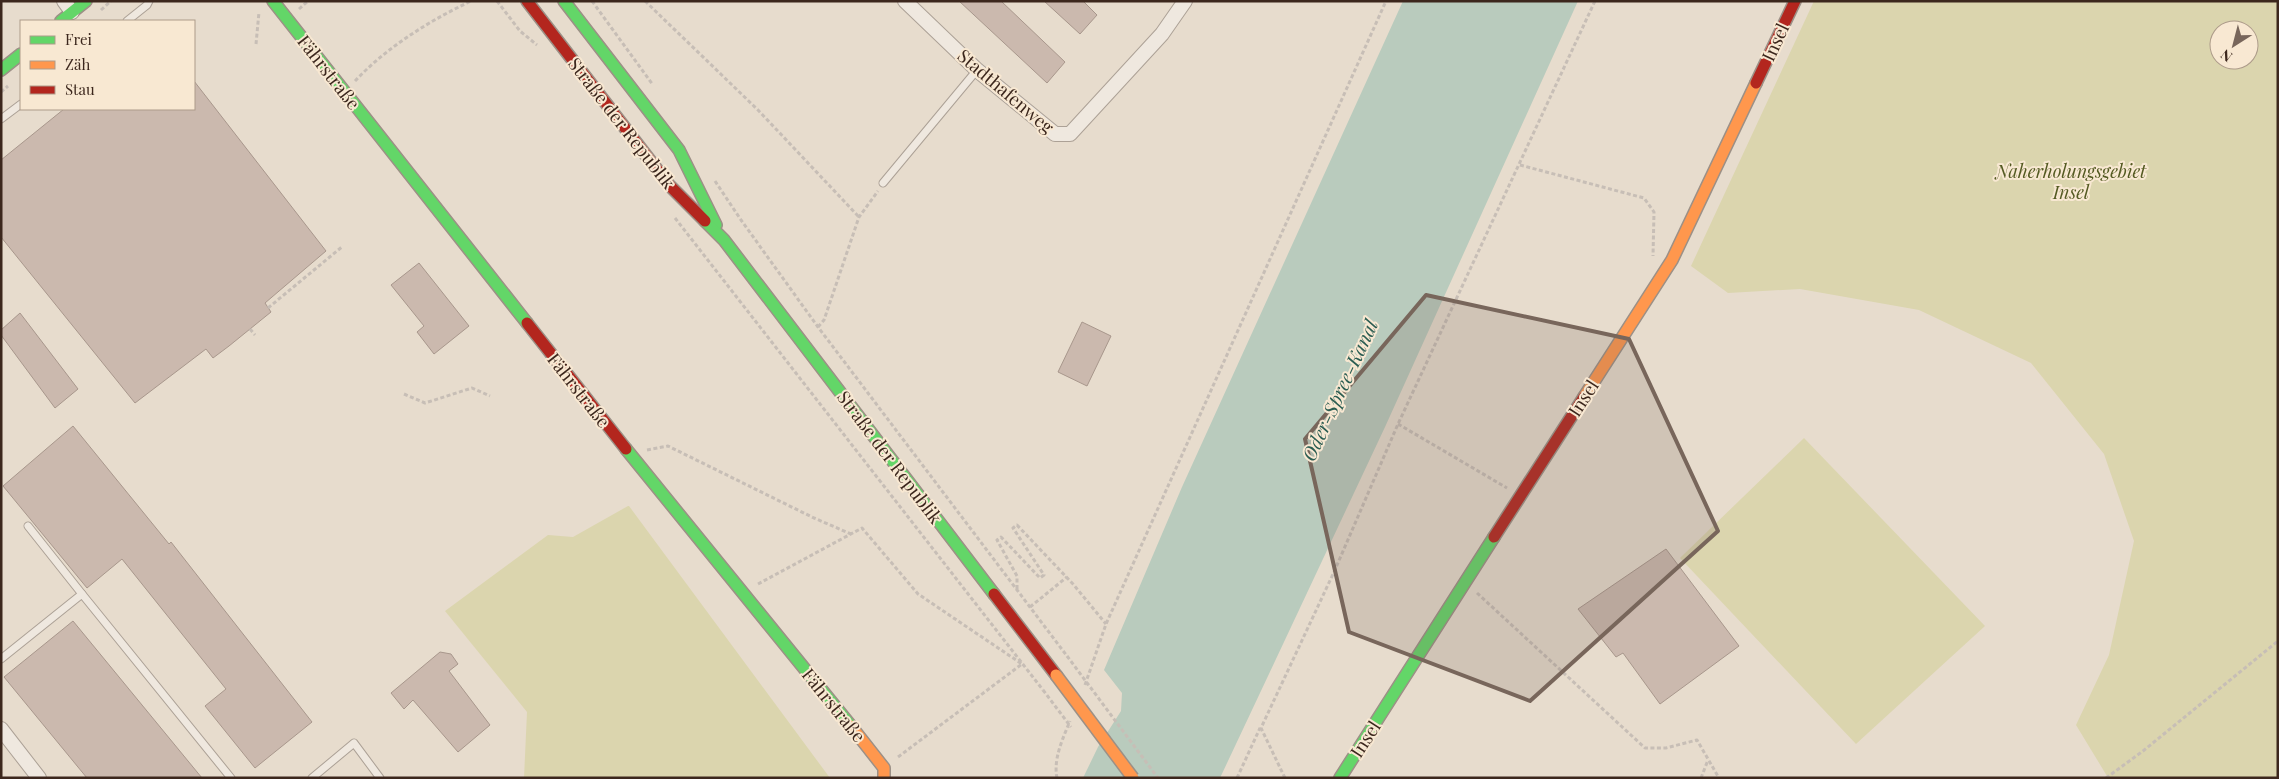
<svg xmlns="http://www.w3.org/2000/svg" width="2279" height="779" viewBox="0 0 2279 779" font-family="'Playfair Display',serif">
<rect width="100%" height="100%" fill="#e7dccd"/>
<g fill="#dbd5ae" fill-rule="evenodd">
<path d="M1814,1H2278V778H2106L2107,776L2076,725L2109,655L2134,541L2104,454L2031,363L1919,310L1800,289L1728,293L1691,266ZM2219,30H2249V60H2219Z"/>
<path d="M1804,438L1985,626L1856,744L1680,558Z"/>
<path d="M628,506H629L830,778H524L527,712L445,611L548,535L573,537Z"/>
</g>
<path fill="#b9cbbd" d="M1403,1H1578L1385,427L1220,778H1083L1098,747L1121,711L1122,693L1104,670L1182,487Z"/>
<g fill="#cbb9ae" stroke="#a8978c">
<path d="M959,1H1001L1065,62L1047,83Z"/>
<path d="M1044,1H1083L1097,15L1080,34Z"/>
<path d="M194,81L326,251L265,303L271,312L229,346L213,358L206,349L135,403L1,237V160L64,109H194Z"/>
<path d="M419,263L469,326L434,354L417,332L424,326L391,285Z"/>
<path d="M20,313L78,389L55,408L1,335V330Z"/>
<path d="M1082,322L1111,336L1087,386L1058,372Z"/>
<path d="M73,426L169,544L171,542L312,722L255,768L205,706L226,689L122,559L87,588L3,486Z"/>
<path d="M1666,549L1739,646L1660,704L1623,653L1616,657L1578,609Z"/>
<path d="M73,621L202,778H87L4,677Z"/>
<path d="M440,652L451,654L458,664L449,671L490,725L458,752L413,700L404,709L391,693Z"/>
</g>
<g fill="none" stroke-linecap="round" stroke-linejoin="round">
<g stroke="#aca196" stroke-width="9">
<g id="lane">
<path d="M127,21L147,5L149,1"/>
<path d="M1,119L21,104"/>
<path d="M883,183L977,70"/>
<path d="M28,526L82,594"/>
<path d="M1,659L82,594L231,778"/>
<path d="M312,778L354,743L380,778"/>
</g>
</g>
<g stroke="#aca196" stroke-width="16">
<g id="street">
<path d="M64,1L72,12"/>
<path d="M905,1L977,70L1055,134H1070L1162,34L1185,1"/>
<path d="M1,729L39,778"/>
</g>
</g>
<g stroke="#9c9086" stroke-width="14">
<g id="fast">
<path d="M273,1L527,323"/>
<path d="M564,1L679,150L716,225"/>
<path d="M61,21L86,1"/>
<path d="M1,70L21,54"/>
<path d="M705,221L724,240L994,594"/>
<path d="M626,449L851,726"/>
<path d="M1340,778L1494,537"/>
</g>
</g>
<g stroke="#9c9086" stroke-width="14">
<g id="slow">
<path d="M1584,397L1672,260L1756,83"/>
<path d="M851,726L884,768V778"/>
</g>
</g>
<g stroke="#9c9086" stroke-width="14">
<g id="jam">
<path d="M527,1L669,185L705,221"/>
<path d="M1756,83L1795,1"/>
<path d="M527,323L626,449"/>
<path d="M1494,537L1584,397"/>
<path d="M994,594L1056,675"/>
</g>
</g>
<g stroke="#c7beb6" stroke-width="3" stroke-dasharray="4 2.5" stroke-linecap="butt">
<path d="M497,1L520,31L537,45"/>
<path d="M592,1L653,85"/>
<path d="M645,1L758,110L859,217"/>
<path d="M299,9L308,1"/>
<path d="M101,10L111,1"/>
<path d="M256,44L259,12"/>
<path d="M355,81C387,47 429,21 471,1"/>
<path d="M1,92L8,86"/>
<path d="M1520,165L1644,198L1654,212L1653,256"/>
<path d="M715,181L741,220L818,327L1067,656"/>
<path d="M675,218L1043,690"/>
<path d="M268,308L343,246"/>
<path d="M818,327L824,320L859,217L878,191"/>
<path d="M250,329L255,335"/>
<path d="M404,394L425,403L472,388L490,396"/>
<path d="M1398,424L1507,488"/>
<path d="M647,450L668,446L814,518L851,534"/>
<path d="M758,584L862,528L918,594L1022,664L898,757"/>
<path d="M1017,589V576L997,540L1001,537L1040,578L1044,575L1013,528L1017,525L1073,584L1106,624"/>
<path d="M1477,593L1645,748H1666L1697,740L1719,778"/>
<path d="M1030,607L1067,577"/>
<path d="M1085,685L1106,624L1386,1"/>
<path d="M1057,778C1053,759 1063,738 1070,721"/>
<path d="M1237,778L1260,728"/>
<path d="M1285,778L1261,728L1334,572L1398,424L1595,1"/>
<path d="M1701,778L1708,760"/>
<path d="M2106,778L2143,751L2278,641"/>
</g>
<use href="#lane" stroke="#efe8df" stroke-width="7"/>
<use href="#street" stroke="#efe8df" stroke-width="14"/>
<use href="#fast" stroke="#63d668" stroke-width="11"/>
<use href="#slow" stroke="#ff974d" stroke-width="11"/>
<use href="#jam" stroke="#b3261e" stroke-width="11"/>
<g stroke="#9c9086" stroke-width="14" stroke-linecap="butt">
<path id="slow-bridge" d="M1056,675L1133,778"/>
</g>
<g stroke="#c7beb6" stroke-width="3" stroke-dasharray="4 2.5" stroke-linecap="butt">
<path d="M1067,656L1158,778"/>
<path d="M1043,690L1071,727"/>
</g>
<use href="#slow-bridge" stroke="#ff974d" stroke-width="11"/>
</g>
<path fill="#78665b" fill-opacity="0.2" stroke="#78665b" stroke-width="4" stroke-linejoin="round" d="M1426,295L1629,339L1718,531L1530,701L1349,632L1305,439Z"/>
<g text-anchor="middle" dominant-baseline="central" stroke-width="4" stroke-linejoin="round" paint-order="stroke">
<g font-size="18" fill="#3c271d" stroke="#f8e8d2">
<text transform="translate(1775 42) rotate(-65)">Insel</text>
<text transform="translate(329 72) rotate(52)">Fährstraße</text>
<text transform="translate(1006 91) rotate(40)">Stadthafenweg</text>
<text transform="translate(622 123) rotate(52)">Straße der Republik</text>
<text transform="translate(579 390) rotate(52)">Fährstraße</text>
<text transform="translate(1583 398) rotate(-57)">Insel</text>
<text transform="translate(890 457) rotate(53)">Straße der Republik</text>
<text transform="translate(834 705) rotate(51)">Fährstraße</text>
<text transform="translate(1365 739) rotate(-57)">Insel</text>
</g>
<g font-size="18" font-style="italic" fill="#545a22" stroke="#f8e8d2">
<text x="2071" y="171">Naherholungsgebiet<tspan x="2071" dy="21">Insel</tspan></text>
</g>
<g font-size="19" font-style="italic" fill="#2b5d52" stroke="#f8e8d2">
<text transform="translate(1339 390) rotate(-65)">Oder-Spree-Kanal</text>
</g>
</g>
<rect width="2279" height="779" fill="none" stroke="#3c271d" stroke-width="5"/>
<rect x="20" y="20" width="175" height="90" fill="#f8e8d2" stroke="#ad9b8a"/>
<rect x="30" y="36" width="25" height="8" fill="#63d668" stroke="#ad9b8a"/>
<text x="65" y="45" font-size="15" fill="#3c271d">Frei</text>
<rect x="30" y="61" width="25" height="8" fill="#ff974d" stroke="#ad9b8a"/>
<text x="65" y="70" font-size="15" fill="#3c271d">Zäh</text>
<rect x="30" y="86" width="25" height="8" fill="#b3261e" stroke="#ad9b8a"/>
<text x="65" y="95" font-size="15" fill="#3c271d">Stau</text>
<g transform="translate(2234 45) rotate(216)"><circle r="24" fill="#f8e8d2" stroke="#ad9b8a"/>
<path d="M0-4L9 19L0 12L-9 19Z" fill="#78665b"/>
<text y="-8" font-size="14" font-weight="bold" text-anchor="middle" fill="#3c271d">N</text>
</g>
</svg>
